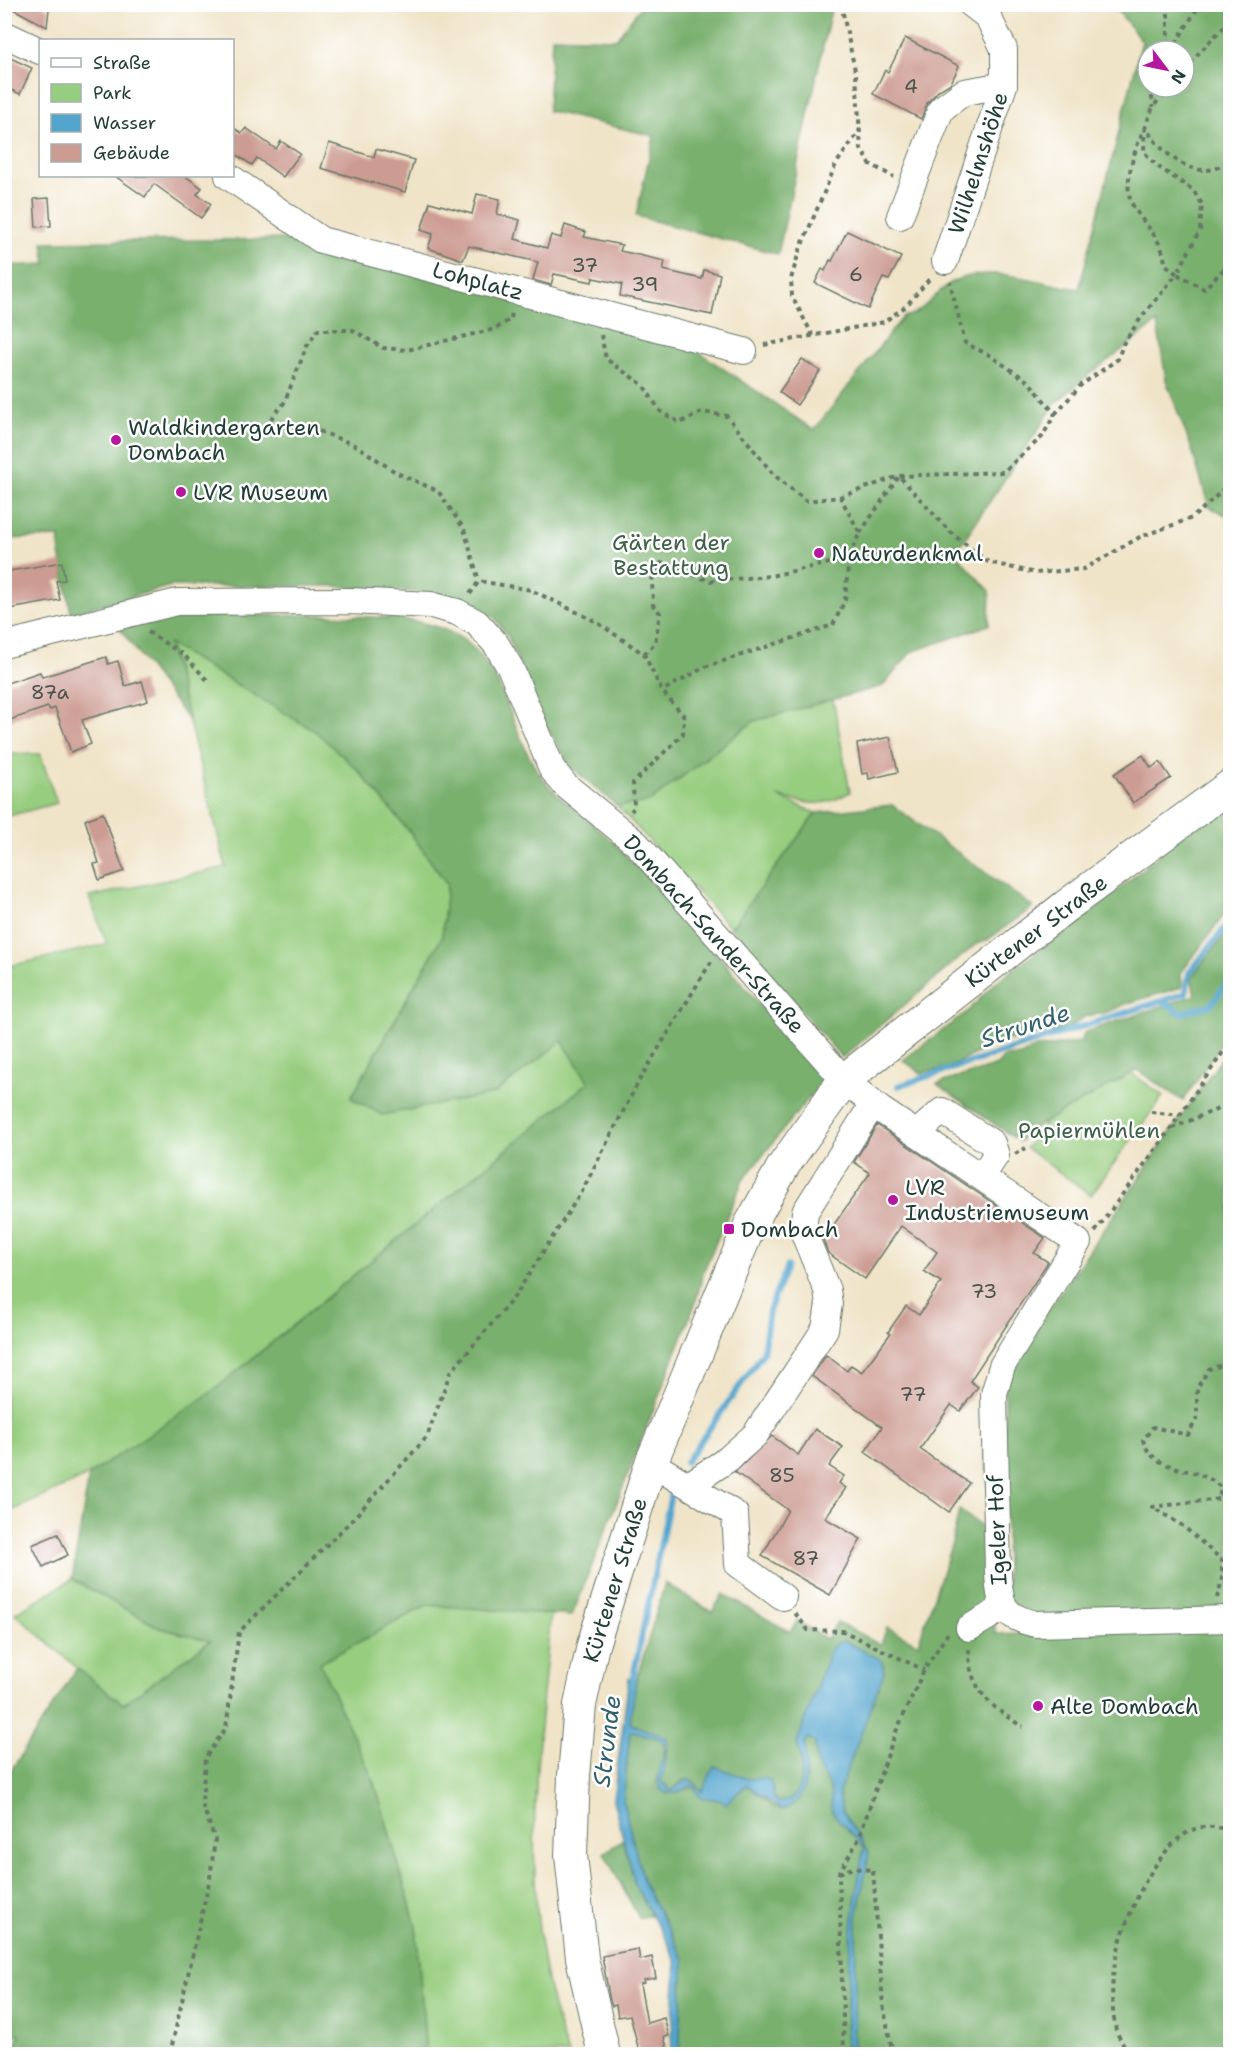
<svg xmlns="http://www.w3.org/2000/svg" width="1235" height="2059" viewBox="0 0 1235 2059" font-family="'Shantell Sans',sans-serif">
<rect width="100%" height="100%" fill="#fff"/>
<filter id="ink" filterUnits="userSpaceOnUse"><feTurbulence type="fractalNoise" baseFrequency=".0167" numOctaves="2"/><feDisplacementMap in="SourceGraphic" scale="12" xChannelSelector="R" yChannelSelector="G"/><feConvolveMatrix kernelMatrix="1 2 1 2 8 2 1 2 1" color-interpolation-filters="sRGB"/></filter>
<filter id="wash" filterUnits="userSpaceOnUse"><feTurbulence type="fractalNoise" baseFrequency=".008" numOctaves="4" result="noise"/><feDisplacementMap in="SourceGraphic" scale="24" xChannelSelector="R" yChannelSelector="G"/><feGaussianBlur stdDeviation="1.35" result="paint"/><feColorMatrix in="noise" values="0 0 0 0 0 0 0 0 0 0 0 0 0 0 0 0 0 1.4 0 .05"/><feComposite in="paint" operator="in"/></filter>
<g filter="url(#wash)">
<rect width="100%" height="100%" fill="#f0e4c8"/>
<g fill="#97cd7f" stroke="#5b855a" stroke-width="1.5">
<path d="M169,644L315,731L356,768L409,831L447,884L442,937L351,1097L494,1094L562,1040L589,1082L213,1391L89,1475L5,1514L4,967L107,944L89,897L226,867Z"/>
<path d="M833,699L850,792C821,809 808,804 777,796L816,813L731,928L617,806L649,802L754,721Z"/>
<path d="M5,754H40L57,803L5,817Z"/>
<path d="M1098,1049L1163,1096L1091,1195L1026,1148Z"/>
<path d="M72,1579L160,1628L211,1640L123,1704L77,1668L15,1613Z"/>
<path d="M427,1605L551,1614C537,1759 515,1914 568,2054H426L416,1926L375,1784L319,1663Z"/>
<path d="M4,2028L20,2033L15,2054H5Z"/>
</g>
<g fill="#79b06e" stroke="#4c7651" stroke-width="1.5" fill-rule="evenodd">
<path d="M642,5H832L778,254L636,216L654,136L548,111L552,37L616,39Z"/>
<path d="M1113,5H1230V517L1209,507L1191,447L1166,380L1157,323L1090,374L1056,403L955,553L990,591L989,625L911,652L883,686L754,721L649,802L617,806L569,765L545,724L507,635L494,617L474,603L417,592L331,586H171L71,613L59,547L60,537L5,539L4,266L46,264L43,242L298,239L694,349L814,430L903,317C926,313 936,289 956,280C994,264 1039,284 1079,289L1142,41ZM1148,51H1184V87H1148Z"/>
<path d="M329,615C373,618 428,614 465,641C509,673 512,745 548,785C562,801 580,813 596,827C622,849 646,876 669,901C723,957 772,1021 823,1080L743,1180L704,1270L695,1304L572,1616L427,1605L320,1663L375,1784L416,1926L426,2054H15L20,2034L5,2028V1780L77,1668L123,1704L210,1641L160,1628L72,1579L89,1475L213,1391L589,1082L562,1041L494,1094L382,1115L351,1098L442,937L447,884L409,831L356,768L315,731L169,644L189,721L120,629L175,616Z"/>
<path d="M1230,793V907L1181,973L1182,987L1128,1003L1108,1012L1084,1017L1068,1029L998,1042L948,1068L921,1073L903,1060L967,1012L995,983L1101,905Z"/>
<path d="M892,805L1033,907L986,941L976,944L842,1058L731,928L816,813Z"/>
<path d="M1230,928V1030L1183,1101L1137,1070L1027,1132L1020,1142L937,1084L997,1065L1004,1057L1021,1056L1031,1049L1080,1042L1085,1032L1195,995L1191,977Z"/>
<path d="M1230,1046V1605L1170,1618L1037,1621L1006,1602L1005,1373Z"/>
<path d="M996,1379L995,1634L1172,1627L1230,1628V2054H853L857,1917L869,1853L842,1811L839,1792L883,1672V1665L797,1743C803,1762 808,1801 778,1802L773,1797V1788L715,1767L702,1792L694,1781L684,1780L671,1791L661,1781L669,1744L659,1733L647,1731L630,1723L636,1681L665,1583L712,1612L723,1594L790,1632L797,1621L827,1639L837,1622L881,1645L887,1627L918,1644L953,1540L959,1510L994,1535L981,1414Z"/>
<path d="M632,1731L661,1739L665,1748L657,1782L667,1794L694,1787L700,1797L720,1800L747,1785L774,1807L782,1810C816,1781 803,1781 805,1742L808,1738L815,1742L817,1764L830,1788L832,1812L864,1848C850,1917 847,1984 846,2054H679L684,1959L644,1884L623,1802L630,1733Z"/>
<path d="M623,1840L636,1887L651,1915L639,1918L604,1853Z"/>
</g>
<path fill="#53a5ce" stroke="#397181" stroke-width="1.5" d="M845,1641L881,1660L884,1672L839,1792L842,1811L869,1853L857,1917L853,2054H846C847,1984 850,1917 864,1848L832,1812L830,1788L817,1764L815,1742L808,1738L805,1742C804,1768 814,1798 782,1810L747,1785L725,1804L720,1800L700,1797L694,1787L689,1786C682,1791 672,1797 663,1791C651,1783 665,1760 665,1748C665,1745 662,1742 661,1739L633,1731L630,1733L623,1802L644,1884L684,1959L679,2054H671L676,1962L669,1945L636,1887L613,1800L629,1678L636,1681L630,1723C642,1731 656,1731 667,1738L665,1768L661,1781L671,1791L689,1779L702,1792L714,1766L748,1779L764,1778L771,1781L773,1797L778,1802C808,1801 803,1762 797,1743L830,1650L837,1643Z"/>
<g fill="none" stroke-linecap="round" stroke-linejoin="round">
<g stroke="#53a5ce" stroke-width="6">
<path d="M1163,1001L1181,1013L1211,1005L1230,978"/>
<path d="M898,1086L1186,993L1189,973L1230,921"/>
<path d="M686,1462L763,1353L769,1311L787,1266"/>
<path d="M631,1687L671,1494"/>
</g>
</g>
<g id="blocks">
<g fill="#cc9b92">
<path d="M4,4H40L49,9L47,27Z"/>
<path d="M905,38L959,66L951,83L939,90L927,103L921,119L873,94L885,70L888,72Z"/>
<path d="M4,55L32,68L20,94L4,87Z"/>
<path d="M232,127L242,133L246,128L276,149L281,141L300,154L283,177L257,158L252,165L232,152Z"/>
<path d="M329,143L374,157L376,149L414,160L405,192L321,168Z"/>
<path d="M115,176H185L202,188L197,194L211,204L201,218L154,184L145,197Z"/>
<path d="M477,194L500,199L497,214L520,220L515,239L547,248L551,235L561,238L565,225L586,232L584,237L622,245L620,251L665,261L663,270L702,279L704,270L720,274L712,315L620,296L622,284L593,278L592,282L554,274L551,285L533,280L538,262L469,246L463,260L428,248L433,234L421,230L430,202L472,214Z"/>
<path d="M49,198L51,226L36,227L34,199Z"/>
<path d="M847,231L901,257L889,280L883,278L868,309L815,283L822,269L825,271L830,260L832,261Z"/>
<path d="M802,359L820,371L797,405L779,392Z"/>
<path d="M62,562L65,580L56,581L60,600L4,610V572Z"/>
<path d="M106,657L108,664L118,661L125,686L142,681L148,701L82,720L91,744L71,752L55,708L50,710L48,707L4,722V684L40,672L42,677Z"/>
<path d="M890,737L898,772L869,779L868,773L862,774L857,744Z"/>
<path d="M1143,755L1151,768L1160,762L1171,778L1133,803L1114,774Z"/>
<path d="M103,813L124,871L99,880L94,864L99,863L85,820Z"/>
<path d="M877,1125L1045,1238L1034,1253L1048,1262L970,1381L978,1387L960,1411L951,1405L920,1449L969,1483L949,1512L865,1452L882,1427L812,1376L826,1355L847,1371L851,1365L862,1372L890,1334L888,1332L906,1306L919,1315L941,1282L924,1271L937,1252L901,1226L865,1279L828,1253L823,1240L870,1173L854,1162Z"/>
<path d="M815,1429L843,1447L829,1466L844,1476L839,1483L846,1488L825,1518L861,1539L830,1595L762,1556L788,1510L735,1472L772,1436L798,1455Z"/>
<path d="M58,1534L68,1555L43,1567L32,1545Z"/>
<path d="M638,1949L640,1960L652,1957L656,1978L643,1980L644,1983L640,1984L647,2023L664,2018L669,2036L664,2037L669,2055H640L630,2015L618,2017L616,2005L612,2006L610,2001L602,1956Z"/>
</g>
</g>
</g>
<g filter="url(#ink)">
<use href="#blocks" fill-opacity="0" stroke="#687768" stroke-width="1.5"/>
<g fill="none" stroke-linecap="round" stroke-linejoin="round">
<g stroke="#687768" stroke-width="28">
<g id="minor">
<path d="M4,34L40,51"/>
<path d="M228,176L321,240L744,351"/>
<path d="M900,216L941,109L964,92L1004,85"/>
<path d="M945,261L1004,85V49L988,17L971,4"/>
<path d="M4,645L177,602L350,601L431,605L457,612L477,623L496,644L511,669L552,769L565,785L637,844L844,1080L881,1110L1078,1242L1002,1366L994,1394L998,1574C1000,1606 1003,1616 1035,1624L1230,1619"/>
<path d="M917,1133L942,1111L992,1143L996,1155L982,1176"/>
<path d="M651,1463L735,1514L738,1564L783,1597"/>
<path d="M689,1485L728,1459L755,1435L825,1329L829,1304L827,1290L803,1231L805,1212L873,1104"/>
<path d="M969,1628L1003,1608"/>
</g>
</g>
<g stroke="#687768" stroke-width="34">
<path id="major" d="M604,2054L582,1958L571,1855L574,1776L580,1705L593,1645L651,1463L750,1225L784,1165L844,1080L1066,906L1230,786"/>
</g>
<g stroke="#687768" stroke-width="4" stroke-dasharray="4.5 4.5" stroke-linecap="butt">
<path d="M841,4L856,75L861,149L870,164L894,177"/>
<path d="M1168,4V51"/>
<path d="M1171,51L1200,4"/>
<path d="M1184,69L1230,20"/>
<path d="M1151,87L1153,107"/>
<path d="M1169,87L1153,107L1145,127C1161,154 1201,188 1230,159"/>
<path d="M1145,127L1144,152L1157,166L1193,190L1202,204L1200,230L1177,274L1165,264C1163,238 1144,226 1132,204C1122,185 1136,145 1145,127Z"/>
<path d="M601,335L606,359L643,385L660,411L680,423L702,412L727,416L773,474L806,501L840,497L860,533L849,555L845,600L833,625L705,667L662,691"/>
<path d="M813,336L792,296L791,279L799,252L836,164L860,130"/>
<path d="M764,345L884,322L906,306L931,277"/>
<path d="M1055,414L1081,385L1118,359L1123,344L1143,315L1177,274L1204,289L1230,263"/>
<path d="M265,426L284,403L307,346L318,330H353L383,348L407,350L495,329L511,319L512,312"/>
<path d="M266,426L309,427L357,446L397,473L438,491L464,529L479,581"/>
<path d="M840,497L899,476L1003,472L1042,437L1055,414L1029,382L989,355L965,343L950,282"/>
<path d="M860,533L899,476L950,532L988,562L1035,573L1084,569L1140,537L1192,518L1222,491L1230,474"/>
<path d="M470,594L479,581L531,590L595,621L644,654L662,691L684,716L683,734L633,783L634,808L631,811"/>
<path d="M148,632L184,655L208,681"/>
<path d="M644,654L655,643L660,613L653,605L652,580L661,563L710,581L770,576L826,564L849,555"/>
<path d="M1151,1112L1180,1115"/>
<path d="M1172,1128L1230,1104"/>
<path d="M1015,1154L1026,1148"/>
<path d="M1095,1232L1171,1128L1230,1042"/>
<path d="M1217,1598L1222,1580V1560L1183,1526L1152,1507L1219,1499L1221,1488C1200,1464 1154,1476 1143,1440L1153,1427L1188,1435L1197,1418V1388L1209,1369L1230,1363"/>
<path d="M795,1613L808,1630L843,1631L924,1670"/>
<path d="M969,1649C968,1689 992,1708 1023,1727"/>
<path d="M839,1873L853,1868L873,1870L883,2005L893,2054"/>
<path d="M170,2054L210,1878L215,1839L202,1804L205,1758L226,1728L239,1632L351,1521L427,1437L450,1373L515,1296L582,1191L640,1079L711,962"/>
<path d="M844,2054L839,1873L858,1840L895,1734L924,1670L948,1633"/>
<path d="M1129,2054C1125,2047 1119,2038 1116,2030C1112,2012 1111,1988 1114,1970C1119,1929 1152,1851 1190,1831C1204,1824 1216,1827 1230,1830"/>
</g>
<use href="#minor" stroke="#fff" stroke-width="26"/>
<use href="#major" stroke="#fff" stroke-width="32"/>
</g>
</g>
<g fill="#b5179e" stroke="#fff" stroke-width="2">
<circle cx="116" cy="440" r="6"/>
<circle cx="181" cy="492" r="6"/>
<circle cx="819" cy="553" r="6"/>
<circle cx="893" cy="1200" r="6"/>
<rect x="723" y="1223" width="12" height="12" rx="3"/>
<circle cx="1038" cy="1706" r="6"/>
</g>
<g text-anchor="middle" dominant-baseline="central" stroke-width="5" stroke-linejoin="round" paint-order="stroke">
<g font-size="20" fill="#4a544c">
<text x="911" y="86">4</text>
<text x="585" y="265">37</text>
<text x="856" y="274">6</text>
<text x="645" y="284">39</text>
<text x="50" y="692">87a</text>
<text x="984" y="1291">73</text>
<text x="913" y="1394">77</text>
<text x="782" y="1475">85</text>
<text x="806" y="1558">87</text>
</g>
<g font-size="22" fill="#1f3d34" stroke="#fff">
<text transform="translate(978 163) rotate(-72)">Wilhelmshöhe</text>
<text transform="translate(478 281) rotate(15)">Lohplatz</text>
<text transform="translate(1036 931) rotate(-37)">Kürtener Straße</text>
<text transform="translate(714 934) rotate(48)">Dombach-Sander-Straße</text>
<text transform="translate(997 1530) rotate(-92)">Igeler Hof</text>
<text transform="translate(615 1580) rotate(-73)">Kürtener Straße</text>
</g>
<g font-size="22" fill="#1f3d34" stroke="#fff" text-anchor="start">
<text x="128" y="427">Waldkindergarten<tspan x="128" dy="25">Dombach</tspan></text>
<text x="193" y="492">LVR Museum</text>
<text x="831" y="553">Naturdenkmal</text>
<text x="905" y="1187">LVR<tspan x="905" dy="25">Industriemuseum</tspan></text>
<text x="741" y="1229">Dombach</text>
<text x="1050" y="1706">Alte Dombach</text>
</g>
<g font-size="22" fill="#3d6147" stroke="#fff">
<text x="671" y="542">Gärten der<tspan x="671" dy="25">Bestattung</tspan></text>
<text x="1089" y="1130">Papiermühlen</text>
</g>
<g font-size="24" font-style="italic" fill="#31616a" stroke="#fff">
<text transform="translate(1025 1026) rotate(-18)">Strunde</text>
<text transform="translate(607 1741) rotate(-83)">Strunde</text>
</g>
</g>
<rect width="1235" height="2059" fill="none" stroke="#fff" stroke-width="24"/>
<rect x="39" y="39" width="195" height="138" fill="#ffffff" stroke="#a5b1ae" stroke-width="1.5"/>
<rect x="51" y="58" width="30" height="9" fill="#ffffff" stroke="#a5b1ae" stroke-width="1.5"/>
<text x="93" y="69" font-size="18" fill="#1f3d34">Straße</text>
<rect x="51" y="84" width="30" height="18" fill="#97cd7f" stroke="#a5b1ae" stroke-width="1.5"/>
<text x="93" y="99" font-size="18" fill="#1f3d34">Park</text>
<rect x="51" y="114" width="30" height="18" fill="#53a5ce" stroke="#a5b1ae" stroke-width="1.5"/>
<text x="93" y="129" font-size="18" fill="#1f3d34">Wasser</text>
<rect x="51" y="144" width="30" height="18" fill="#cc9b92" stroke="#a5b1ae" stroke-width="1.5"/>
<text x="93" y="159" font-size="18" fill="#1f3d34">Gebäude</text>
<g transform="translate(1166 69) rotate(122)"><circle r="28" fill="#ffffff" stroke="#a5b1ae" stroke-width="1.5"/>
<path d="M0-4.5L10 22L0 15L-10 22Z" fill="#b5179e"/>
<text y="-9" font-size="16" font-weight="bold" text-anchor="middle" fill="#1f3d34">N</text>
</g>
</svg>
